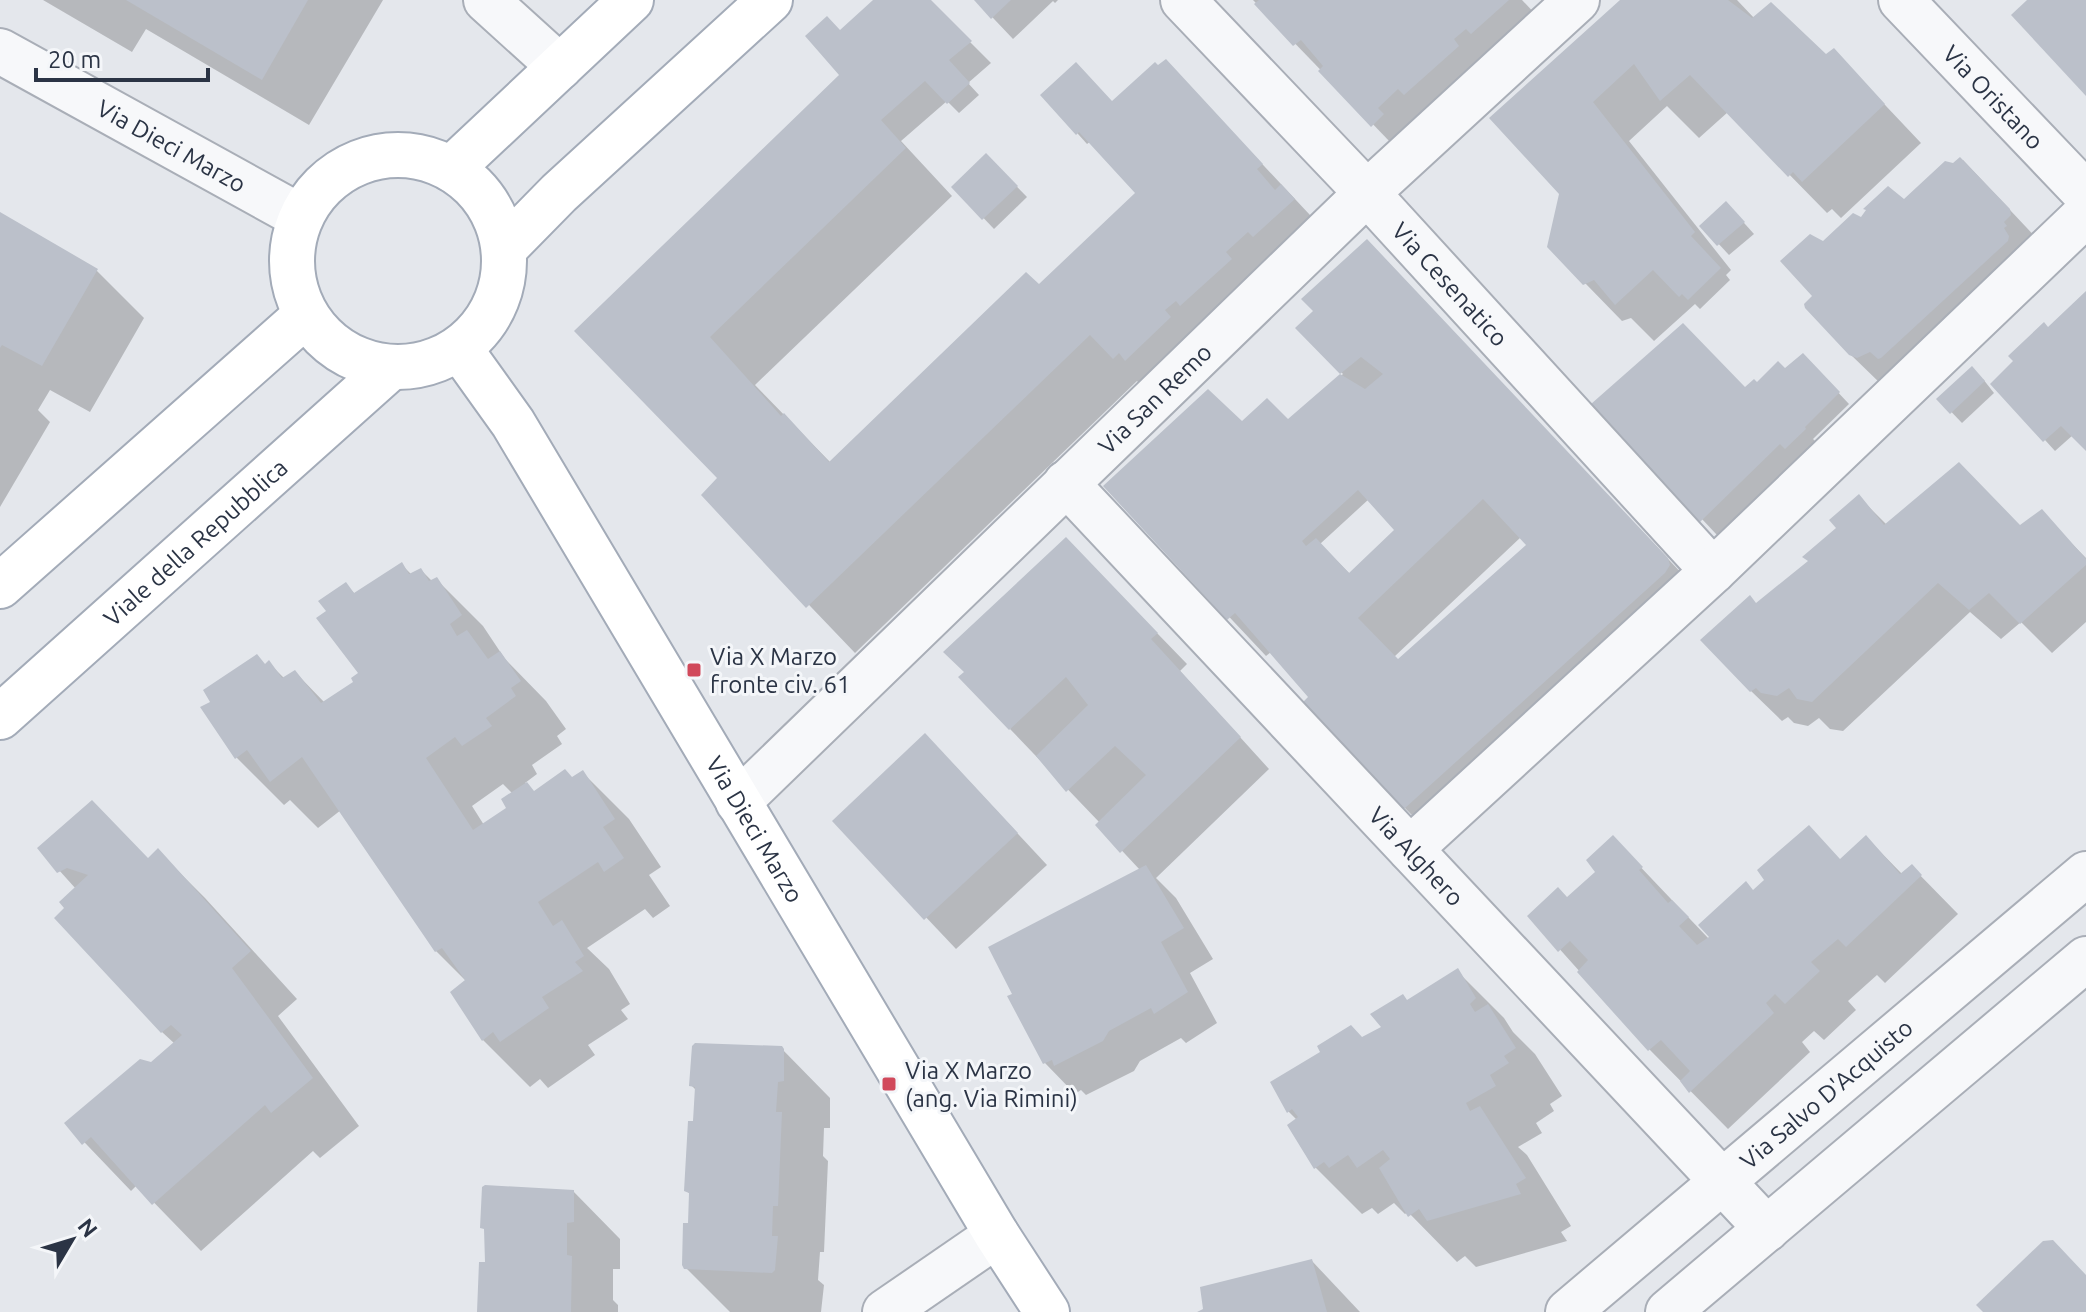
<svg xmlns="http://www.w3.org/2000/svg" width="2086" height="1312" viewBox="0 0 2086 1312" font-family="Ubuntu,sans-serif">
<rect width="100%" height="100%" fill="#e4e7ec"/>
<g fill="#0003" fill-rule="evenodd">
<path d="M43,0H383L309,125L146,29L132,52Z"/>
<path d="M876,0H928L991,63L968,83L979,95L959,113L947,101L901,141L952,196L755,385L831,463L1067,315L1138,193L1091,141L1087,144L1043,95L1112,104L1166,61L1324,230L1144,388L1137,381L855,653L704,495L720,478L577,331L839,78L840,31Z"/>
<path d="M976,0H1058L1055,3L1053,1L1013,39Z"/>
<path d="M1253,0H1522L1555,35L1419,172Z"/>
<path d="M1623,0H1737L1755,19L1826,56L1834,51L1921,143L1841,218L1832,209L1827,213L1728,112L1699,138L1667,106L1629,141L1731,270L1726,275L1730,280L1700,309L1695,304L1654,341L1631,318L1622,321L1549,246Z"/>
<path d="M986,155L1027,197L994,229L954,187Z"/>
<path d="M1963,160L2040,242L1882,385L1850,354L1815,296L1824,243L1861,219L1904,202Z"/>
<path d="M1736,214L1754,234L1729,255L1702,226Z"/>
<path d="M0,215L97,271L144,318L90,412L50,390L38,410L50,422L0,507Z"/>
<path d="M1404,280L1705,598L1441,845L1403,806L1271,652L1266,656L1106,486L1275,457L1288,422L1343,374L1298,328L1315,311ZM1369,499L1397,530L1350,574L1320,544ZM1521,537L1529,545L1399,661L1394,657Z"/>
<path d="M2086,294V449L2073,435L2055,451L2045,440L2049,329Z"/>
<path d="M1803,355L1849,404L1813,439L1835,461L1732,551L1594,404L1745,389L1773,400L1785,371Z"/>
<path d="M1983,379L1994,393L1962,423L1939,399Z"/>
<path d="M1859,497L1887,525L2020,527L2041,512L2086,558V622L2052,653L2021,622L2001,639L1970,612L1843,731L1830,729L1819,718L1808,726L1794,723L1788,717L1782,721L1751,691L1757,605L1809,562L1838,528Z"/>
<path d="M402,565L412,575L421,570L432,581L436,579L483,626L505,659L546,701L566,729L557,736L562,744L532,765L537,774L525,783L535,793L572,779L582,772L629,819L661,867L649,875L670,906L653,918L645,909L587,948L609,969L630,1004L621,1010L628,1019L588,1045L595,1055L548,1088L540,1079L530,1087L483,1040L466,981L436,951L341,810L318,828L290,800L284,805L237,758L203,708L269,663L284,678L295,672L325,703L356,683L361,674L328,612L346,585L356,595ZM503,784L513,794L509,809L484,825L472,806Z"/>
<path d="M1097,571L1187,664L1180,671L1269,769L1156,878L1176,898L1213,959L1190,973L1217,1023L1186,1043L1181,1038L1140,1061L1134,1071L1086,1095L1081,1090L1075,1094L1045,1063L1010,997L1140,870L1098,825L1100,823L1010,729Z"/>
<path d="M955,766L1047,865L956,949L835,821Z"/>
<path d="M1866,837L1903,875L1912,867L1958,914L1885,983L1877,975L1848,1001L1856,1010L1824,1040L1814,1031L1802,1042L1810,1052L1728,1129L1650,1050L1530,916L1567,900L1598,872L1613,838L1709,939L1753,892L1841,861Z"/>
<path d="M40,849L149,860L158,851L205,898L297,999L278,1016L359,1126L320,1158L313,1151L201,1251L137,1185L131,1191L66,1123L151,1064L175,1044L162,1032L67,908L76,889Z"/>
<path d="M1457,971L1504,1018L1513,1032L1535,1054L1562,1096L1550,1104L1554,1111L1536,1123L1542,1133L1518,1147L1527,1155L1571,1226L1561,1232L1567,1241L1476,1267L1465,1256L1457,1262L1408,1212L1405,1214L1394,1203L1378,1214L1372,1208L1362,1214L1315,1167L1297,1120L1288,1111L1362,1039L1384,1028L1408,1002Z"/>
<path d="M781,1048L830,1098V1128H824L823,1156L828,1161L824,1252H820L818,1280L824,1285L821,1312H730L686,1268L691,1195L686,1190L697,1091L691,1085Z"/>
<path d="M573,1191L620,1239V1269H613V1300L618,1305V1312H479L487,1264Z"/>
<path d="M1312,1261L1360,1312H1202Z"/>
</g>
<g fill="#bbc0ca" fill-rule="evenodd">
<path d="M126,0H308L262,80Z"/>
<path d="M873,0H931L972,41L949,60L970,83L947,104L925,81L881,120L906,148L710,337L781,416L784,413L829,462L1026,272L1039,284L1135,193L1079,132L1076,135L1040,95L1076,62L1112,101L1155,62L1158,65L1166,59L1263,164L1257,169L1275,190L1281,184L1295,199L1253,237L1248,232L1226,252L1232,259L1180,306L1176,301L1165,310L1171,317L1125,361L1119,353L1113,359L1090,335L806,608L701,495L717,478L574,331L839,75L805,36L827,16L840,30Z"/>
<path d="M974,0H1011L991,19Z"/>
<path d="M1259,0H1509L1471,34L1466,29L1454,39L1459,46L1404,95L1398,89L1378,108L1384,114L1371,127L1318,71L1323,66L1301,40L1293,46L1254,4Z"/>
<path d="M1620,0H1728L1752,18L1771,2L1826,54L1834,48L1885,104L1802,182L1793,172L1788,177L1690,75L1660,101L1634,64L1593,102L1695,232L1691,236L1721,268L1688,300L1682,294L1679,297L1653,270L1615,305L1594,280L1583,285L1547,247L1559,194L1489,118Z"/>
<path d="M2027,0H2086V96L2011,15Z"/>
<path d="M986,153L1018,186L982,220L951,187Z"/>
<path d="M1960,157L2010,209L2011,215L2004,222L2007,226L2004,228L2009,236L2008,241L1881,358L1878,359L1870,352L1857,358L1849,355L1805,308L1804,304L1812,296L1780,261L1810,234L1823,241L1853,213L1861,217L1866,210L1863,209L1888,186L1904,199L1945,161L1953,163Z"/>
<path d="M1726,201L1745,222L1717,246L1699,226Z"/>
<path d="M0,212L98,269L42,366L2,345L0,348Z"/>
<path d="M1367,239L1668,558L1670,565L1665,573L1405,808H1401L1303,702L1308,697L1235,613L1227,620L1103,486L1208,389L1242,421L1267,398L1288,419L1340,374L1295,328L1313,311L1301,299ZM1361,357L1383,374L1365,389L1340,374ZM1358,490L1394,530L1349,573L1316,538L1306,546L1302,541ZM1483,499L1526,545L1398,659L1358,618Z"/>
<path d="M2086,291V451L2061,426L2043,442L1990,384L2013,361L2008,356L2044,322L2048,327Z"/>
<path d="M1683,323L1745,387L1754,379L1757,382L1778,361L1785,368L1803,353L1840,392L1805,427L1806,429L1785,449L1780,444L1700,522L1591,404Z"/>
<path d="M1972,366L1985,381L1950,414L1936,399Z"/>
<path d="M1959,462L2020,525L2042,509L2086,559V565L2020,624L1989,593L1969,610L1938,583L1812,702L1797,699L1789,688L1777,696L1761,693L1756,688L1750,692L1700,640L1750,595L1756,603L1808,561L1802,557L1836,528L1829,520L1859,494L1884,525Z"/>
<path d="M1066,537L1158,633L1151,639L1241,737L1120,853L1095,825L1146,775L1115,746L1066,792L1036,756L1088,705L1066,677L1009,730L958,677L964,672L943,652Z"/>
<path d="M402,562L409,574L421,568L429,581L437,577L462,615L450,624L457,636L467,630L488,659L500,651L521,681L511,688L516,696L486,718L492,726L462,746L455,737L426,758L473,830L506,808L501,799L527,782L534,791L565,769L572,777L583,770L615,819L603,827L624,858L604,872L598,862L538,902L553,926L562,920L584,956L575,962L583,971L542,997L549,1008L500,1042L493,1032L482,1041L450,992L465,980L442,948L435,952L302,757L270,782L247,750L235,759L200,707L210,702L203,690L257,654L265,664L269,660L282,678L295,670L321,703L353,682L351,678L358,673L316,618L326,611L318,601L346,582L354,593Z"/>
<path d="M925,733L1018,833L924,920L832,821Z"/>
<path d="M92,800L148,858L158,848L251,951L232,968L313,1078L271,1113L265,1105L152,1205L91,1137L82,1145L64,1123L140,1059L151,1062L182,1035L171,1025L161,1033L54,918L64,908L59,902L88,875L67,868L57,873L37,848Z"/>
<path d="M1809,825L1840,859L1866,835L1900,874L1912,864L1922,875L1846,947L1838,939L1811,962L1820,971L1785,1004L1775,994L1766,1003L1774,1013L1689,1093L1680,1081L1690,1071L1661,1040L1648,1051L1577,972L1588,960L1570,941L1558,952L1527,916L1558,887L1567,897L1595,872L1586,860L1613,835L1643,867L1639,870L1668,903L1672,900L1689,917L1679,926L1697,945L1709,937L1698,925L1746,881L1753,890L1764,880L1757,870Z"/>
<path d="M1146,865L1184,928L1161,942L1188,992L1154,1014L1151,1008L1109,1031L1103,1041L1054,1066L1052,1060L1043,1064L1007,996L1012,994L988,947Z"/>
<path d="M1458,968L1476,998L1470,1004L1475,1012L1488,1004L1516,1048L1504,1056L1509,1063L1490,1075L1496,1086L1466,1103L1470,1111L1480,1106L1526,1178L1516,1184L1521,1194L1427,1221L1419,1209L1408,1217L1379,1168L1390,1159L1383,1150L1357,1168L1348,1155L1329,1168L1324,1162L1314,1169L1287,1125L1298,1117L1292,1109L1287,1113L1270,1082L1320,1052L1317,1046L1351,1025L1362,1037L1381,1027L1370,1014L1403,994L1407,1000Z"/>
<path d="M695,1043L782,1046L784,1049V1081L778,1082L776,1112H782L778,1206H773L772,1236H778L775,1270L772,1273L684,1269L682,1265L683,1223H688L689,1193L684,1191L688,1121H693L695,1087L689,1086L692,1046Z"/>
<path d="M485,1185L574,1190V1222L567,1223V1255L572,1256L571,1312H477L479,1262H485L484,1229L480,1228L482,1187Z"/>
<path d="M2053,1240L2086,1275V1312H1983L1976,1305L2043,1241Z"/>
<path d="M1312,1259L1327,1312H1197L1203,1309L1200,1287Z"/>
</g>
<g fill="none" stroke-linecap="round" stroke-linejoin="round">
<g stroke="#a9aeb7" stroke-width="48">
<g id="minor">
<path d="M486,0L560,67"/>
<path id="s1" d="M1183,0L1367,193L1713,571"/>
<path id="s2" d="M1901,0L2086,194"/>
<path id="s3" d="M0,51L301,217"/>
<path id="s4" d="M1066,483L1767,1229"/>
<path id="s5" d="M738,802L1367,193L1577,0"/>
<path d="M1410,849L1713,571L2086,214"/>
<path d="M885,1312L997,1235"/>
<path id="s6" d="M1568,1312L2086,874"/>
<path d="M1668,1312L2086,959"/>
</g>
</g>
<g stroke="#a3abb8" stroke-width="48">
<g id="major">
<circle cx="398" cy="261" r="106"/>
<path d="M451,169L631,0"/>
<path d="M504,249L559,193L770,0"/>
<path id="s7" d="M460,349L513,423L997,1235L1047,1312"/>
<path d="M0,586L306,315"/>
<path id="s8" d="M0,717L390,368"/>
</g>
</g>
<use href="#minor" stroke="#f7f8fa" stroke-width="44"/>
<use href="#major" stroke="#fff" stroke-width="44"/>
</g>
<g fill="#d1495b" stroke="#f4f6f9" stroke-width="3">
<rect x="686" y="662" width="16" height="16" rx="4"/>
<rect x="881" y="1076" width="16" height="16" rx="4"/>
</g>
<g text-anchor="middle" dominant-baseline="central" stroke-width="6" stroke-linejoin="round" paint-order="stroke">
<g font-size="24" fill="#2b3445" stroke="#f4f6f9">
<text stroke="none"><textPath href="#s2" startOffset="134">Via Oristano</textPath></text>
<text stroke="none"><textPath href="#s3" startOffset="196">Via Dieci Marzo</textPath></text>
<text stroke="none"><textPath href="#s1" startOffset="390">Via Cesenatico</textPath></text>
<text stroke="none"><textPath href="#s5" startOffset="580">Via San Remo</textPath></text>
<text stroke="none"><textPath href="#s8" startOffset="262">Viale della Repubblica</textPath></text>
<text stroke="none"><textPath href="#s7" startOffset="564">Via Dieci Marzo</textPath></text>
<text stroke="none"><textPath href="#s4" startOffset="512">Via Alghero</textPath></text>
<text stroke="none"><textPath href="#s6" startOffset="338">Via Salvo D'Acquisto</textPath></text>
</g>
<g font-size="24" fill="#2b3445" stroke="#f4f6f9" text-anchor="start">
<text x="710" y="656">Via X Marzo<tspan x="710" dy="28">fronte civ. 61</tspan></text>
<text x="905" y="1070">Via X Marzo<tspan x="905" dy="28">(ang. Via Rimini)</tspan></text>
</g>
</g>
<g transform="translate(72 1240) rotate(52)" stroke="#f4f6f9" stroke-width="6" paint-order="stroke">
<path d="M0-6L14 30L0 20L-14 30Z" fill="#2b3445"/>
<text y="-12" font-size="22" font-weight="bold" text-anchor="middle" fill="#2b3445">N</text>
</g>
<path d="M36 68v12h172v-12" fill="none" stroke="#2b3445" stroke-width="4"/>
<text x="48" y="68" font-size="24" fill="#2b3445" stroke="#f4f6f9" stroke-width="6" paint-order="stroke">20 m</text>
</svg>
